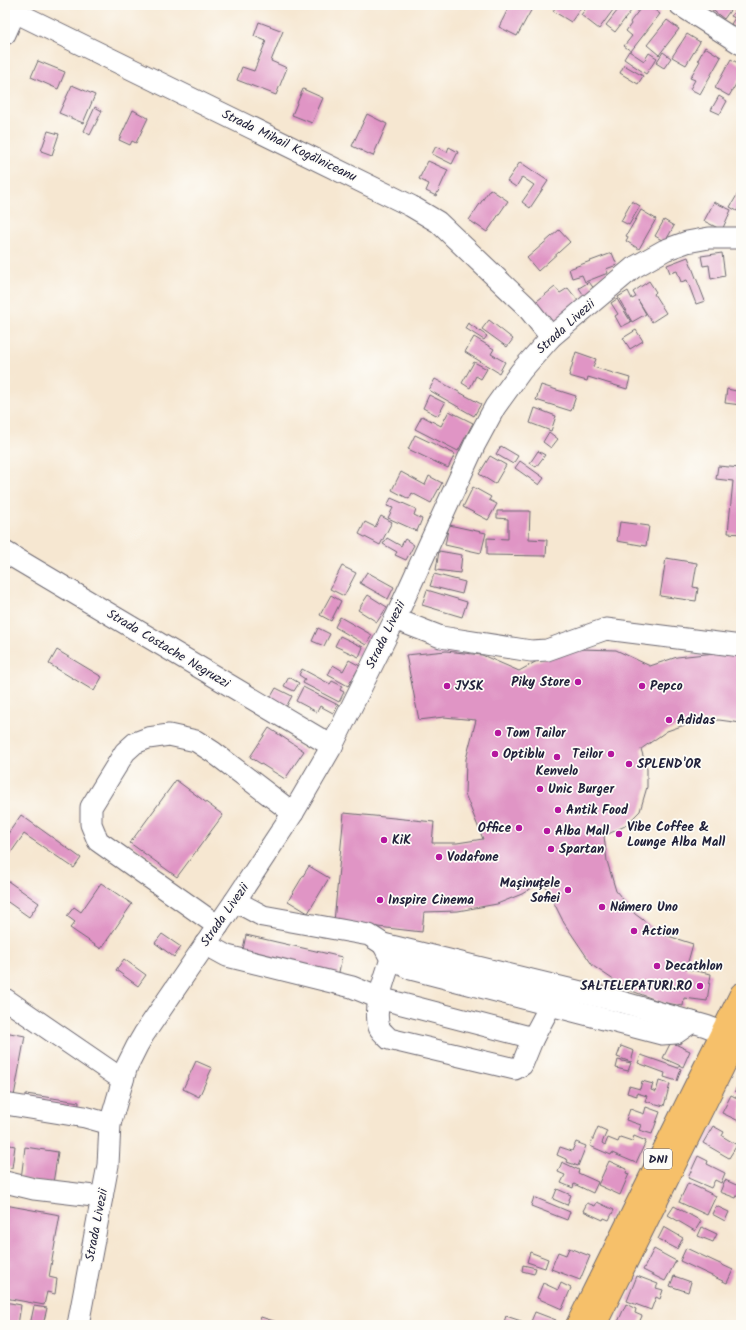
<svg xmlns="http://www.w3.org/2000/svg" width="746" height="1330" viewBox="0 0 746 1330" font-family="Kalam,sans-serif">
<rect width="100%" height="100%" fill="#fdfcf7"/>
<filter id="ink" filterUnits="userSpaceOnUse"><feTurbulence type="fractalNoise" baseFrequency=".025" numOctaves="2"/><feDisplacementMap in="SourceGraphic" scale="8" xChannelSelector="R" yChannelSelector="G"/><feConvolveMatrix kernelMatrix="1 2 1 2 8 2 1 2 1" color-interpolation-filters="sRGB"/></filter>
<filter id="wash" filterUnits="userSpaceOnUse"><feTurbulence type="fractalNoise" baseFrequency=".012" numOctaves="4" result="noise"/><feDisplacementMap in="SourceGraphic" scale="16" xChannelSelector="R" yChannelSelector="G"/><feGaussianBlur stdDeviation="0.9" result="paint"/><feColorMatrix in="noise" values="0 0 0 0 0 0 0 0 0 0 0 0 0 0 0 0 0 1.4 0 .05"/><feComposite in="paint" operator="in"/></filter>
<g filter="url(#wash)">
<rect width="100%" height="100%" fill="#f6e7d1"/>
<g id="blocks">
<g fill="#e095c5">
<path d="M510,5H534L517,36L499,27Z"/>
<path d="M557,5H583L571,22L553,11Z"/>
<path d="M588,5H614L616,6L599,29L581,15Z"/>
<path d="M622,5H632L634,7L615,32L606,25Z"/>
<path d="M643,5H648L660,14L631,51L624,46L632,36L626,31L631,24L630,22Z"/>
<path d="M706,5H734L724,19Z"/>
<path d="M739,5H741V27L739,30L731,24L735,18L731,16Z"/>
<path d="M667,20L679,29L659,55L647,45Z"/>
<path d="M259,22L283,31L271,61L287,68L276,95L237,80L242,67L254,71L266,41L254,36Z"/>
<path d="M687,34L700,42L686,65L672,57Z"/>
<path d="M705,47L721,57L700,94L690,89L695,80L690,78L700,61L698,60Z"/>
<path d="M629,51L644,61L649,53L657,58L646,74L624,59Z"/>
<path d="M663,52L671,58L664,68L656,63Z"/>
<path d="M731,59L741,65V76L729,96L715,88Z"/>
<path d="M38,61L65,72L58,89L31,77Z"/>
<path d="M624,65L643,76L638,84L620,73Z"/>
<path d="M72,85L95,95L83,123L59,113Z"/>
<path d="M303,89L323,98L312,123L292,115Z"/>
<path d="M719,96L727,101L720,114L711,110Z"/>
<path d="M95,107L102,111L90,135L84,131Z"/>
<path d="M133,110L148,118L136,143L132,141L130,145L119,140Z"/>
<path d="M367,114L387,124L373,156L352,146Z"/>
<path d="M48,131L59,134L52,155L41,151Z"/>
<path d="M436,146L447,152L449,147L458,152L452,164L432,154Z"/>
<path d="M428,161L448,170L436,196L426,191L429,184L419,179Z"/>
<path d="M520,162L548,181L530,208L522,202L534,185L522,177L516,187L507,181Z"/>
<path d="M490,189L508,201L487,232L469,220Z"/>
<path d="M740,190L741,191V204L737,211L730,207Z"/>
<path d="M632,201L640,206L629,225L621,221Z"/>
<path d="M714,202L731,210L722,230L704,221Z"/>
<path d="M641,210L656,219L639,249L626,241L628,237L626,236Z"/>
<path d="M664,220L674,226L665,242L655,236Z"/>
<path d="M559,230L570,242L538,271L527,258Z"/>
<path d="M612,253L617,265L606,269L608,273L585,282L582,275L572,278L569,269Z"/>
<path d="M722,253L725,276L711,279L709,265L703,266L701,256Z"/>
<path d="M688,257L705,301L696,304L687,280L681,282L677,271L670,273L667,265Z"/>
<path d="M649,281L656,292L654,294L666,313L652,322L638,300L646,314L632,322L618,297L628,291L632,299L636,297L633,292Z"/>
<path d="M589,282L595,290L585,297L579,288Z"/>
<path d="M555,287L560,293L568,288L579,302L550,326L533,304Z"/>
<path d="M617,299L631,322L621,327L615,316L618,314L611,303Z"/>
<path d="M489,320L513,339L507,347L482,329Z"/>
<path d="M468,323L487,336L484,340L465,328Z"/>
<path d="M636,330L643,341L630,349L623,338Z"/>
<path d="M474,337L494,349L491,354L505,362L499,373L465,352Z"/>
<path d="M576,352L596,359L593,367L630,378L627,389L588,377L587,381L569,376Z"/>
<path d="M474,362L487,369L481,379L476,376L470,388L462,383Z"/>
<path d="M435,379L481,404L474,416L429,390Z"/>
<path d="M541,385L576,396L571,411L536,400Z"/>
<path d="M727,389L741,392V405L725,403Z"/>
<path d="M429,395L445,403L438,416L423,408Z"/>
<path d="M535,408L556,416L551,431L530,423Z"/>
<path d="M449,411L473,423L458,451L415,429L422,416L441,426Z"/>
<path d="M549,432L558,439L551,448L543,442Z"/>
<path d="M415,435L455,454L448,468L408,449Z"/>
<path d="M501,446L518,456L513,464L496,454Z"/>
<path d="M538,451L545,455L536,467L530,463Z"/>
<path d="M490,456L506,465L495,484L479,474Z"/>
<path d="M520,461L544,478L539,485L515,468Z"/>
<path d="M718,466L741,468V534L728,533L733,481L716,479Z"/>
<path d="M401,472L425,485L429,476L442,483L431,503L412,493L409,499L392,490Z"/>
<path d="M473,487L491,497L489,500L497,504L488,520L463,507Z"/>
<path d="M391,498L416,509L414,515L422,519L417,531L388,518L393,508L387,506Z"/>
<path d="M497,511H530L529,539L547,540L546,556L487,555V538L508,539V519L497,518Z"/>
<path d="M381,516L392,522L380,545L359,534L365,522L375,527Z"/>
<path d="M620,522L649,526L646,546L617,541Z"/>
<path d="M449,525L486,533L481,553L445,545Z"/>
<path d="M387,538L401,546L405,539L414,545L406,560L395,555L397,552L383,544Z"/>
<path d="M439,551L462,555L460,573L436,570Z"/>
<path d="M666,558L697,563L693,587L698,588L696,601L660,596Z"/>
<path d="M342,566L356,573L344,596L330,589Z"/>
<path d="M367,572L394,587L388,599L360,583Z"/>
<path d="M434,574L465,582L462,594L430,586Z"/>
<path d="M427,590L467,602L462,617L422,605Z"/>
<path d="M331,595L341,601L331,621L320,615Z"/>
<path d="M368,595L387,607L377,622L358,610Z"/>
<path d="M340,617L372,635L366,645L335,627Z"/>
<path d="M318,628L330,634L324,646L312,641Z"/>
<path d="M340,636L363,647L359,657L335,646Z"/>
<path d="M580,649L616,650L650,666L677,657L715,653L741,654V723L719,720L696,721L667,731L641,749L647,769V787L640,811L625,826L604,836L607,861L616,891L635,914L662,934L693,944L686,969L711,974L707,1001L684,998L683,1006L661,1002L627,989L593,966L564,923L543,881L522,894L497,904L458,911L424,912L422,932L334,922L344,813L434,822L432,843H457L483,839L465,794L466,759L476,720L444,717L419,720L406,655L446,651L482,655L519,671L537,661Z"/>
<path d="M57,650L102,677L94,691L49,664Z"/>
<path d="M349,660L360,666L348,686L328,675L333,665L343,671Z"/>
<path d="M302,669L330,684L332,681L342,686L340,690L344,692L339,702L303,683L305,679L299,675Z"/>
<path d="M289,677L299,683L294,691L284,686Z"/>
<path d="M303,687L338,705L333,713L320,706L317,712L296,701Z"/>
<path d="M276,688L292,696L285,709L269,700Z"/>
<path d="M269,728L304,751L285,779L250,757Z"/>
<path d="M176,780L223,815L177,877L130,843Z"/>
<path d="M21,815L81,858L74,868L24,834L5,861V838Z"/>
<path d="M309,866L329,878L308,913L288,901Z"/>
<path d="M5,879L39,903L29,917L5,900Z"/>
<path d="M101,883L132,904L101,949L70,928L75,922L67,916L74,907L81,912Z"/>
<path d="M162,934L181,947L174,957L155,943Z"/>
<path d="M246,935L342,957L338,977L242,954Z"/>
<path d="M124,959L146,975L138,986L116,970Z"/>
<path d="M5,1032L25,1036L14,1096L5,1094Z"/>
<path d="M671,1042L690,1051L683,1067L663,1058Z"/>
<path d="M621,1046L634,1051L631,1062L617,1057Z"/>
<path d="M641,1055L681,1069L677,1081L664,1077L665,1073L638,1063Z"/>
<path d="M618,1060L631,1063L628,1071L616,1068Z"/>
<path d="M196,1061L212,1068L199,1097L183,1089Z"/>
<path d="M741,1077V1093L735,1091Z"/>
<path d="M642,1081L653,1084L651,1090L656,1092L659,1081L670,1084L664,1106L645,1101L647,1096L637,1093V1096L627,1093L629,1086L640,1089Z"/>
<path d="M26,1094L79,1102L78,1112L25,1103Z"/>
<path d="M731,1095L741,1100V1122L722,1113Z"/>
<path d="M646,1107L660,1112L652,1134L639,1130L641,1125L626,1120L630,1109L644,1114Z"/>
<path d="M713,1126L724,1132L722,1136L737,1145L729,1158L703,1143Z"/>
<path d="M598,1127L607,1131L602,1143L605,1145L608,1138L618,1142L620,1137L632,1141L634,1136L646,1141L636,1163L612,1153L611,1155L590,1146Z"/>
<path d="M576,1142L586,1146L578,1166L567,1162L568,1160L557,1155L560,1147L572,1151Z"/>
<path d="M5,1144L15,1146L12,1168L5,1167Z"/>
<path d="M25,1147L58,1152L53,1183L21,1179Z"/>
<path d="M698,1156L708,1161L707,1164L725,1173L721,1183L715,1180L711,1188L688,1178Z"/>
<path d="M609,1161L627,1169L626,1173L629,1174L620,1195L598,1185Z"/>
<path d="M562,1162L579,1170L578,1173L598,1182L593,1193L574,1184L573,1188L561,1183L565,1175L558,1172Z"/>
<path d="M725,1180L741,1187L736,1198L720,1192Z"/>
<path d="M688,1183L716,1196L707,1215L679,1202Z"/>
<path d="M557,1189L571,1195L567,1205L553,1199Z"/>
<path d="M534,1197L570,1212L567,1220L531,1206Z"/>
<path d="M597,1202L614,1210L609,1220L604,1218L603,1220L583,1211L587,1203L595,1206Z"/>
<path d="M5,1205L60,1215L49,1277L57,1279L55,1294L47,1292L44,1305L5,1298Z"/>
<path d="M674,1206L701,1221L695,1231L668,1215Z"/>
<path d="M716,1206L729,1212L725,1221L712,1214Z"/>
<path d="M664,1227L683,1238L677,1249L658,1239Z"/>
<path d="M702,1227L717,1234L713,1242L698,1236Z"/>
<path d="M569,1248L590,1256L580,1280L551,1269L558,1252L566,1255Z"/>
<path d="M686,1248L733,1270L727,1283L680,1261Z"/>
<path d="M654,1249L676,1261L665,1281L643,1270Z"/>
<path d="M530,1252L548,1259L545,1268L527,1262Z"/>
<path d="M523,1265L536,1268L534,1274L522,1271Z"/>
<path d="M637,1276L658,1284L656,1288L663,1290L660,1299L656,1297L651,1310L627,1301Z"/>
<path d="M674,1276L691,1282L688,1292L670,1286Z"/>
<path d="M543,1283L558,1290L561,1283L571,1288L562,1309L537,1298Z"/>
<path d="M5,1302L21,1305L18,1325H5Z"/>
<path d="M626,1304L636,1309L635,1313L642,1316L638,1325H619L617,1324Z"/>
<path d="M34,1306L47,1308L43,1325H30Z"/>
<path d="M535,1312L556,1320L554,1325H503L506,1316L530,1324Z"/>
<path d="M261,1317L283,1324L282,1325H258Z"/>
</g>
</g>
</g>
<g filter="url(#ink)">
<use href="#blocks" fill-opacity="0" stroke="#6c6770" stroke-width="1"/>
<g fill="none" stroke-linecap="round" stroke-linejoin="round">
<g stroke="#6c6770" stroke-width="23">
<g id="minor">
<path d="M680,5L741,44"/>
<path d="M15,12L411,206L438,222L526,306L551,337"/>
<path d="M5,34L18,5"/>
<path d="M5,552L332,746"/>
<path d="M395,619L441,637L531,651L547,650L606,629L741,646"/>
<path d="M235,901L263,916L369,935L383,944L622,1002L706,1026L737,1038"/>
<path d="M218,926L98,841L91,824V807L125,752L135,743L148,738L169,735L196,741L213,752L293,813"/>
<path d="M205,944L227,956L352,987L379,998L533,1038"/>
<path d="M383,944L391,959L411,969L662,1034L676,1033L692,1022"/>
<path d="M391,959C385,978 373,1007 379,1027C380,1031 386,1035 389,1039L515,1069L522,1065L533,1038L550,1006"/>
<path d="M5,999L123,1080"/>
<path d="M5,1104L85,1117L110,1124"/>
<path d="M5,1182L34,1189L102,1197"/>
<path d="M78,1325L108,1165L110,1124L127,1066L137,1046L144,1034L235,901L293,813L332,746L395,619L475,444L495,407L521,371L551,337L633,268L665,250L687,242L709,238H741"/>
</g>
</g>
<g stroke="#6c6770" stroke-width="24">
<g id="major">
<path d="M577,1325L741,994"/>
<path d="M595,1325L741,1031"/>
</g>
</g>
<use href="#minor" stroke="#fff" stroke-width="21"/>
<use href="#major" stroke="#f6c06b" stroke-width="22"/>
</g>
</g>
<g fill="#b5179e" stroke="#fdfcf7" stroke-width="1.5">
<circle cx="578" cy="682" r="4"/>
<circle cx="447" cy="686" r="4"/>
<circle cx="642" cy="686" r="4"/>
<circle cx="669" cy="720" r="4"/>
<circle cx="498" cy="733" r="4"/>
<circle cx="495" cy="754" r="4"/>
<circle cx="611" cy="754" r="4"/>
<circle cx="557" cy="757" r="4"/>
<circle cx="629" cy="764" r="4"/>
<circle cx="540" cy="789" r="4"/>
<circle cx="558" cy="810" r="4"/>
<circle cx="519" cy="828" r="4"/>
<circle cx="547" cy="831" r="4"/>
<circle cx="619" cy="834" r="4"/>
<circle cx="384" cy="840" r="4"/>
<circle cx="551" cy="849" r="4"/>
<circle cx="439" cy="857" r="4"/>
<circle cx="568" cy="890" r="4"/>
<circle cx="380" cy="900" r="4"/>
<circle cx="602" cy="907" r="4"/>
<circle cx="634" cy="931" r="4"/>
<circle cx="657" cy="966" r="4"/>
<circle cx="700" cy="986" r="4"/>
</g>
<g text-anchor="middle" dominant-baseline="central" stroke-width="3.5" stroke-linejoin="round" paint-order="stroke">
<rect fill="#fdfcf7" stroke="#646373" stroke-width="1" x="644" y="1149" width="28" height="20" rx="3"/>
<g font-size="12" font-weight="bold" fill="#22223b">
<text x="658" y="1159">DN1</text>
</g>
<g font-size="13" fill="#22223b" stroke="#fdfcf7">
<text transform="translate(289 146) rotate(26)">Strada Mihail Kogălniceanu</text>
<text transform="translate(566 327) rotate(-42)">Strada Livezii</text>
<text transform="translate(386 635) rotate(-64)">Strada Livezii</text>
<text transform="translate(168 649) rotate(31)">Strada Costache Negruzzi</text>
<text transform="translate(225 915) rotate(-55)">Strada Livezii</text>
<text transform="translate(97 1225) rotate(-79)">Strada Livezii</text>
</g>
<g font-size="13" font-weight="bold" fill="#22223b" stroke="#fdfcf7" text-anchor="start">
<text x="570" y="682" text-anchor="end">Piky Store</text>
<text x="455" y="686">JYSK</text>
<text x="650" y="686">Pepco</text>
<text x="677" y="720">Adidas</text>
<text x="506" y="733">Tom Tailor</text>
<text x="503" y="754">Optiblu</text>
<text x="603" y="754" text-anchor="end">Teilor</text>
<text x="637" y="764">SPLEND'OR</text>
<text x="557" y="771" text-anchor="middle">Kenvelo</text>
<text x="548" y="789">Unic Burger</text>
<text x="566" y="810">Antik Food</text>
<text x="627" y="827">Vibe Coffee &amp;<tspan x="627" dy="15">Lounge Alba Mall</tspan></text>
<text x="511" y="828" text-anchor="end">Office</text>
<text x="555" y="831">Alba Mall</text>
<text x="392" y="840">KiK</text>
<text x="559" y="849">Spartan</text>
<text x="447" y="857">Vodafone</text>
<text x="560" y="883" text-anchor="end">Mașinuțele<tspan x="560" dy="15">Sofiei</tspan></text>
<text x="388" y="900">Inspire Cinema</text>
<text x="610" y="907">Número Uno</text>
<text x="642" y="931">Action</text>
<text x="665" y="966">Decathlon</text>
<text x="692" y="986" text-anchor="end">SALTELEPATURI.RO</text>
</g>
</g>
<rect width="746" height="1330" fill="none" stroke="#fdfcf7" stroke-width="20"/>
</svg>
